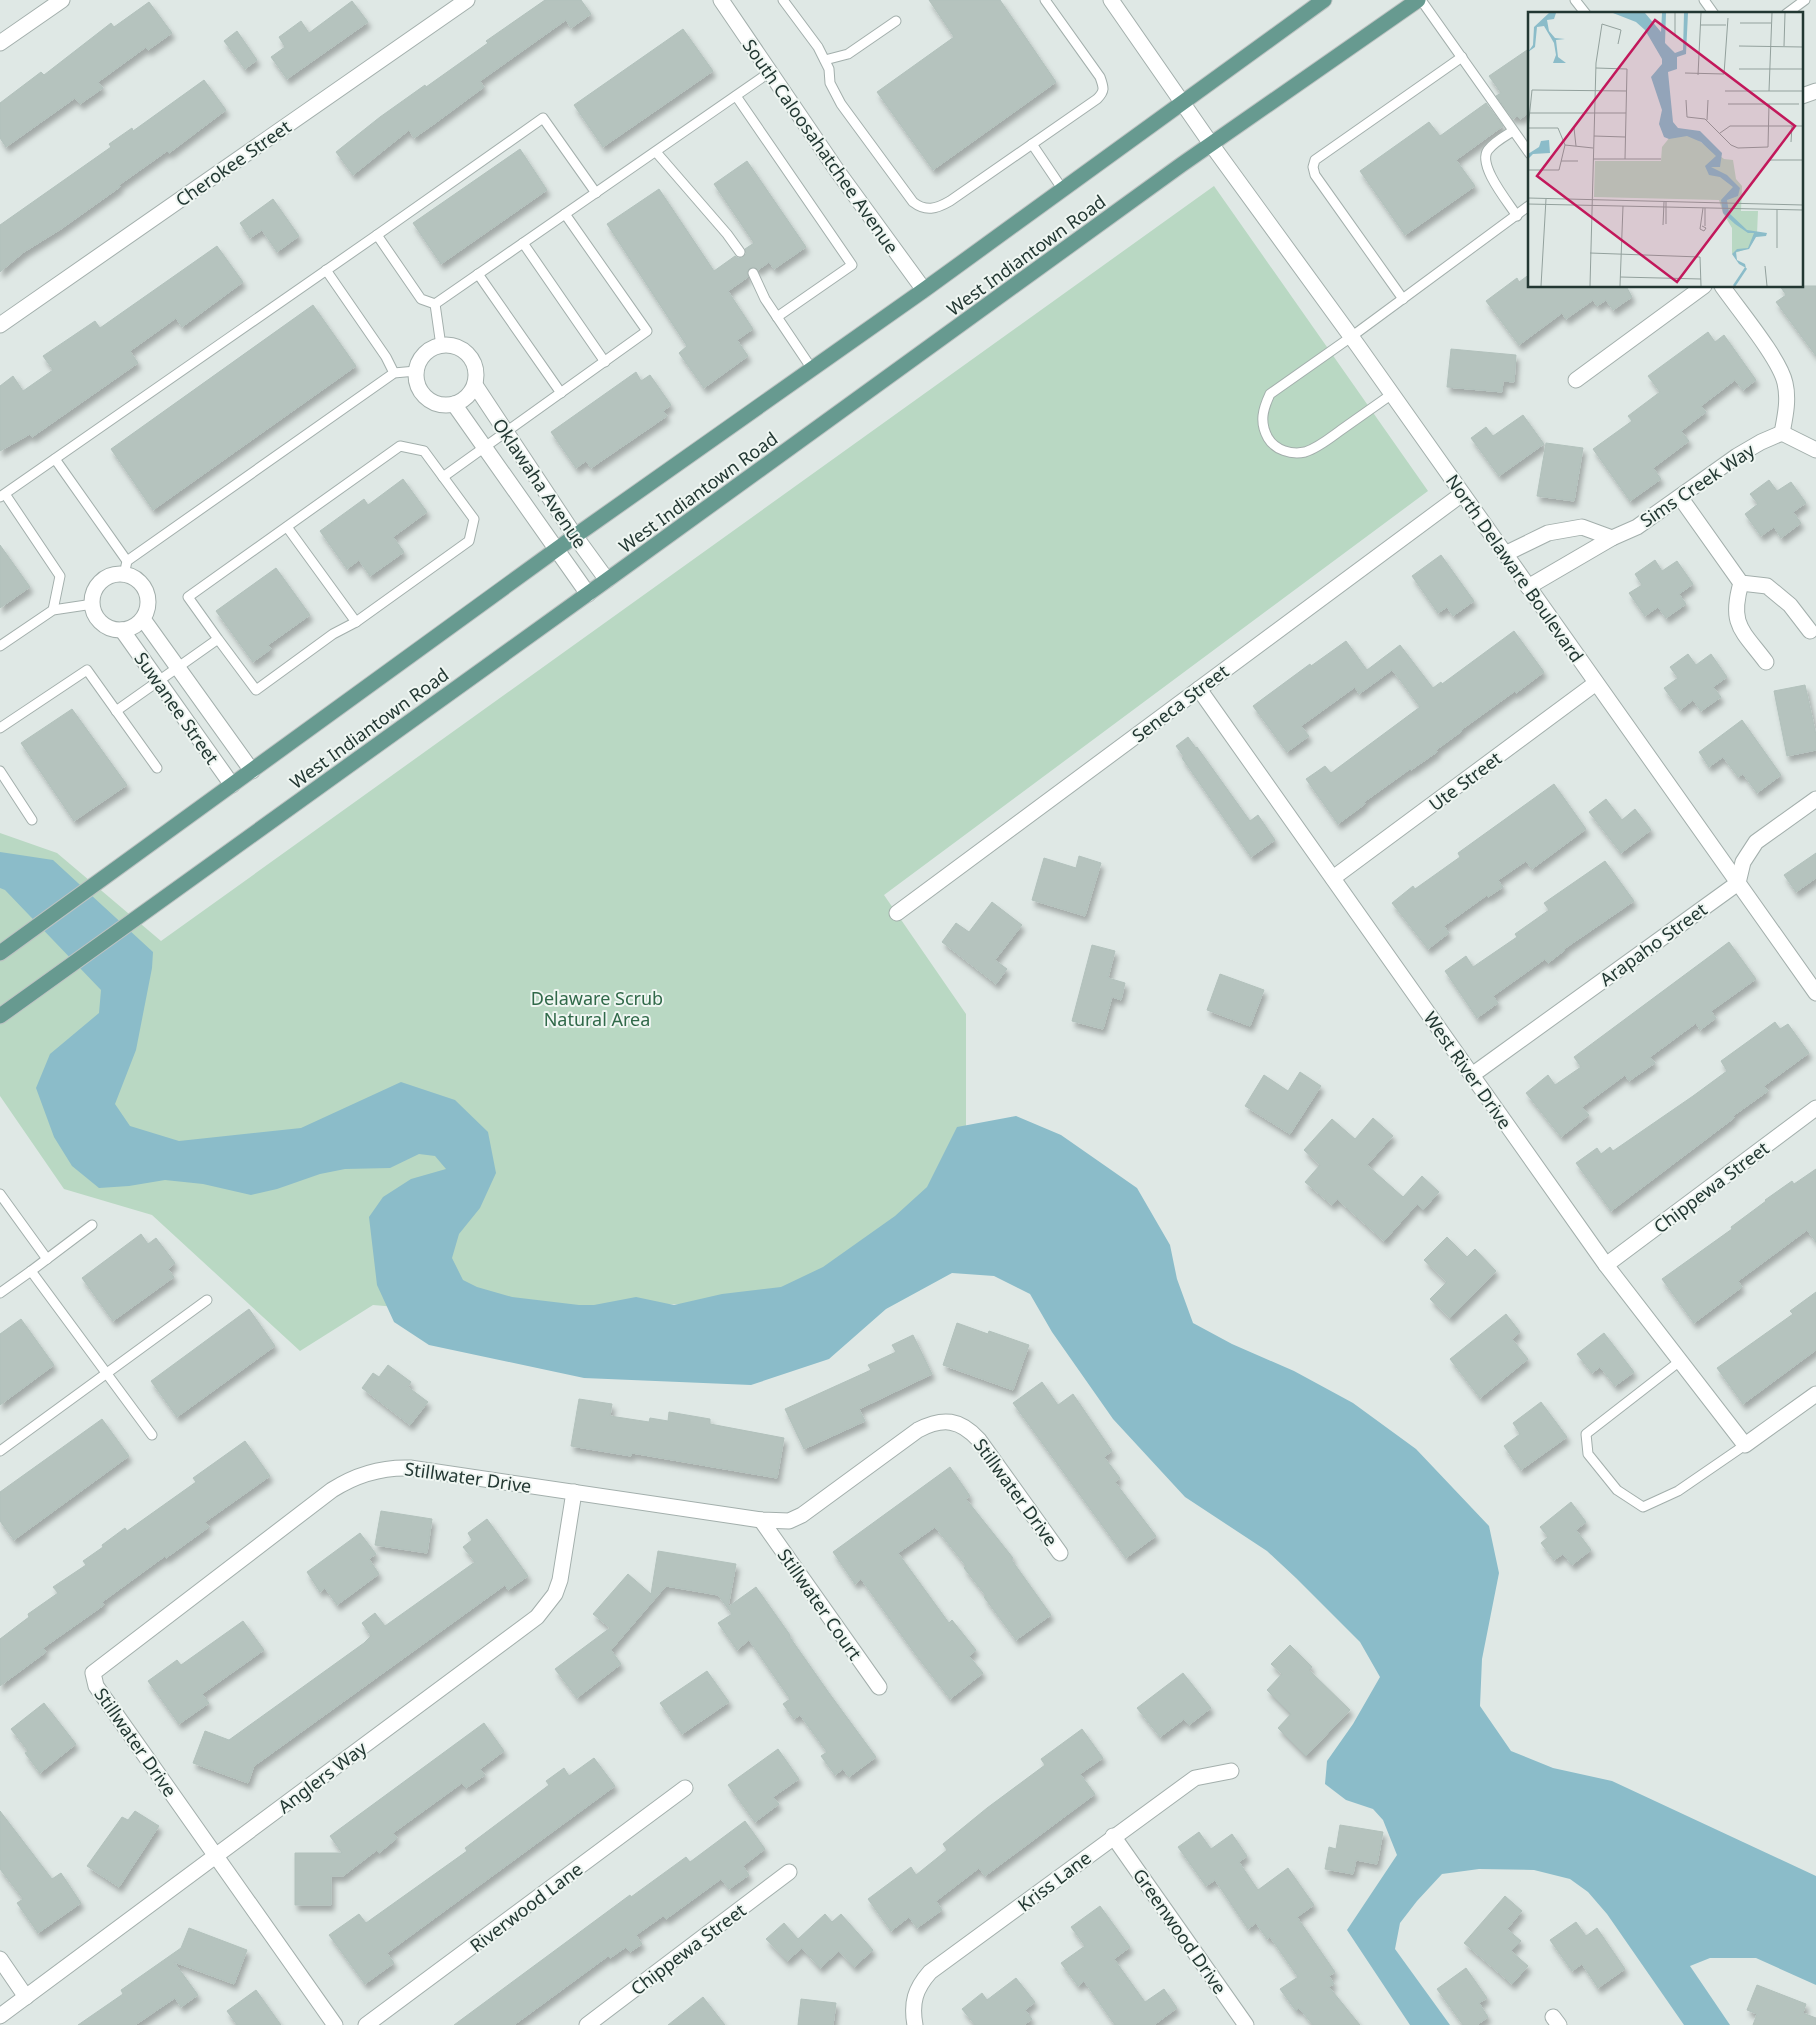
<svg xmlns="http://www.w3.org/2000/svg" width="1816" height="2025" viewBox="0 0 1816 2025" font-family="'Noto Sans',sans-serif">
<defs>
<filter id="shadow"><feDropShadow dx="3" dy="5.5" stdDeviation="2.5" flood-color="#0004"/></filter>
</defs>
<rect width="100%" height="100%" fill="#dfe8e5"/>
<path fill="#b9d8c3" d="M1214,186L1428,491L884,895L966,1014V1150L899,1227L798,1299L467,1313L373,1305L300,1351L152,1215L64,1189L0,1096V833L57,853L161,941Z"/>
<path fill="#8bbcc9" d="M0,852L53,860L153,952L152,968L136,1050L115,1104L130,1126L179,1141L301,1128L401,1082L455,1100L488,1132L496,1173L480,1208L459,1234L452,1258L463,1280L477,1287L512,1297L579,1305H594L636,1297L674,1305L722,1294L781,1287L823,1267L895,1216L927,1187L957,1127L1016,1116L1061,1135L1137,1188L1170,1245L1177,1279L1193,1323L1232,1344L1294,1371L1353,1403L1416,1449L1489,1526L1499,1573L1482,1659L1480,1706L1511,1751L1553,1768L1612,1781L1816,1876V1985L1756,1958H1710L1690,1966L1730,2025H1684L1607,1914L1588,1892L1570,1879L1534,1870L1479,1869L1442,1874L1417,1901L1400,1923L1395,1949L1450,2025H1410L1347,1930L1397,1855L1383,1820L1373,1809L1346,1800L1325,1784L1327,1761L1353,1724L1380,1677L1360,1642L1296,1578L1267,1551L1185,1497L1113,1419L1052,1332L1030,1294L994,1276L952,1273L886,1309L829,1359L751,1385L584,1378L429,1345L394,1322L377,1285L369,1217L383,1197L411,1179L446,1169L435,1156L419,1154L390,1168L345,1169L320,1174L277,1189L251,1195L203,1184L165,1180L129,1186L99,1188L72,1166L54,1137L36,1088L50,1054L99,1013L101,990L5,890L0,888Z"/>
<g fill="#b5c3be" stroke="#b2c1bc" filter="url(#shadow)">
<path d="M545,0H581L591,14L571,28L566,20L556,27L480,81L484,87L434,124L414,138L409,130L353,175L336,152L380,117L425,85L426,87L488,43L486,41Z"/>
<path d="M929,0H1000L1056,82L933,170L877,92L954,37Z"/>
<path d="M352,1L368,22L287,79L271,57L285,47L279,37L301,21L309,33Z"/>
<path d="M149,2L172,33L148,50L146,47L98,82L103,88L80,104L75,98L6,147L0,138V103L41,72L44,75L111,23L114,27Z"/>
<path d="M683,29L713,71L603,147L574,105Z"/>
<path d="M237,31L257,60L245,69L224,41Z"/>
<path d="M1530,48V112L1520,119L1517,116L1513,119L1496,96L1501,93L1489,76Z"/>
<path d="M204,80L226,110L169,153L167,151L119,185L120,187L61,229L24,252L0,272V225L111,147L109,144L132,128L133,131Z"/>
<path d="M1486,103L1503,126L1456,160L1475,186L1405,235L1360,171L1429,122L1440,136Z"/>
<path d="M520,149L547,190L441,264L413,223Z"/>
<path d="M747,161L806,247L774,269L769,262L758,270L754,267L750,268L747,272L748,277L728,291L753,329L737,340L748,356L704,388L679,353L687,346L607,224L659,189L714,271L735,256L738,258L743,257L746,254L745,249L754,243L714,184Z"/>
<path d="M273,199L299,236L277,252L262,230L250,238L240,223Z"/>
<path d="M217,246L243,282L182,327L176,318L130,351L138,363L32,437L30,434L0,451V386L13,376L23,391L53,370L43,356L95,321L100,328Z"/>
<path d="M1530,274V286H1626L1632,297L1613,310L1606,300L1597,306L1593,300L1566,319L1562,313L1519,345L1486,301L1517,278L1519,282Z"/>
<path d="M1780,286H1816V356L1776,302L1786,295Z"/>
<path d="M313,305L356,366L153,510L111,449Z"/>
<path d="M1708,332L1715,342L1724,335L1756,380L1743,390L1735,380L1701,406L1706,412L1681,431L1689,441L1653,468L1661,479L1630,501L1593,449L1632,421L1628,416L1660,392L1648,376Z"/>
<path d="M1451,349L1516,355L1514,382L1503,381L1502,392L1447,387Z"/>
<path d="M636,372L641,381L650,375L671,405L663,411L667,416L591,468L586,461L576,468L551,432Z"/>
<path d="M1523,415L1544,444L1499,476L1471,438L1486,427L1493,436Z"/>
<path d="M1546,443L1583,448L1574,501L1537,496Z"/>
<path d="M403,479L427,512L393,537L404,552L370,576L359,560L347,569L320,531L364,499L368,505Z"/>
<path d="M1769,480L1777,491L1791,482L1806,503L1793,512L1801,523L1781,538L1774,527L1761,536L1745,514L1758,504L1750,494Z"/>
<path d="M0,545L30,587L0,608Z"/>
<path d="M1441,555L1474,601L1453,616L1447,607L1438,613L1412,576Z"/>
<path d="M1655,560L1662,571L1677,561L1693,584L1679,594L1686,604L1666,618L1658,607L1645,616L1629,593L1642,585L1635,574Z"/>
<path d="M276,568L310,615L268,645L271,649L253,662L216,611Z"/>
<path d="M1514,631L1544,672L1516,693L1515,691L1461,730L1462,731L1436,750L1437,752L1411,770L1410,769L1364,802L1365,804L1338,824L1306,779L1325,766L1331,773L1420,707L1400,680L1392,670L1359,694L1355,687L1301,726L1309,736L1287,752L1253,706L1310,664L1311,666L1346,641L1367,670L1400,645L1433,688L1441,682L1442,684Z"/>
<path d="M1688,654L1696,665L1711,654L1727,677L1713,687L1721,697L1701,711L1693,700L1680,710L1664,688L1678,678L1670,667Z"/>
<path d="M1805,685L1816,735V750L1787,756L1774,691Z"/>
<path d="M72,709L127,785L74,821L21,743Z"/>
<path d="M1742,720L1781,775L1757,793L1743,774L1738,777L1723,757L1709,767L1699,752Z"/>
<path d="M1188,737L1196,748L1197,747L1250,821L1258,815L1275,840L1251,857L1182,758L1184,757L1176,746Z"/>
<path d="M1554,784L1586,829L1532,869L1526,861L1498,880L1503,887L1488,897L1487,895L1444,926L1449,933L1428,949L1392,903L1413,886L1415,889L1460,857L1458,853Z"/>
<path d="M1606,799L1622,820L1635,809L1651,830L1621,853L1589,812Z"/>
<path d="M1816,853V878L1796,892L1784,875Z"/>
<path d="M1079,856L1101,863L1085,916L1032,900L1044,858L1076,868Z"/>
<path d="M1605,861L1634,901L1564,949L1565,950L1548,963L1545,959L1493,996L1498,1003L1477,1018L1445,971L1466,956L1473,967L1517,937L1515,934L1549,910L1544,903Z"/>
<path d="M992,902L1022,925L995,960L1007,969L996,984L942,942L956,923L969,932Z"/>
<path d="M1729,942L1756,979L1711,1011L1716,1018L1700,1030L1696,1023L1650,1057L1655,1063L1629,1081L1625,1075L1582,1107L1589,1115L1561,1137L1526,1093L1548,1075L1555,1085L1581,1067L1574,1057Z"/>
<path d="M1092,945L1115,951L1108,978L1125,983L1121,1000L1112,997L1103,1029L1072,1021Z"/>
<path d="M1220,974L1264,990L1250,1026L1207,1010Z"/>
<path d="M1775,1022L1780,1029L1788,1024L1809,1053L1764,1086L1768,1091L1733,1116L1734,1118L1611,1211L1576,1163L1597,1148L1601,1154L1610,1147L1613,1151L1693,1096L1727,1071L1721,1061Z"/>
<path d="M1300,1072L1321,1086L1290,1134L1245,1106L1264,1075L1288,1091Z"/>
<path d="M1373,1118L1393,1136L1367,1165L1403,1197L1422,1176L1439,1192L1423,1210L1417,1204L1384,1241L1337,1199L1332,1205L1305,1182L1320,1165L1304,1150L1332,1119L1355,1139Z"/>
<path d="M1816,1169V1242L1807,1230L1738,1281L1742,1287L1694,1323L1662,1279L1732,1229L1731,1227L1766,1201L1765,1200L1792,1181L1794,1184Z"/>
<path d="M141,1234L148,1244L156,1238L175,1263L168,1269L174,1277L113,1321L82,1278Z"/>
<path d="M1447,1237L1467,1257L1475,1249L1496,1271L1450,1318L1430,1299L1447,1282L1424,1260Z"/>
<path d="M1816,1292V1350L1743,1404L1717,1368L1793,1314L1790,1311Z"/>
<path d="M249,1309L275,1346L177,1417L151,1381Z"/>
<path d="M1506,1314L1520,1332L1512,1339L1528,1359L1480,1398L1450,1359Z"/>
<path d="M21,1319L54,1365L0,1405V1334Z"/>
<path d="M957,1323L988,1334L989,1331L1029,1345L1013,1390L943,1365Z"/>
<path d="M1604,1333L1634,1372L1615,1386L1600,1367L1592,1373L1577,1354Z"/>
<path d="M913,1335L932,1374L859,1409L865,1421L804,1449L785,1409L871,1370L868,1365L896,1352L892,1345Z"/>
<path d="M388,1365L411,1382L408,1387L428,1402L410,1425L362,1388L373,1373L379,1377Z"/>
<path d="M1042,1382L1058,1405L1073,1394L1112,1451L1104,1457L1120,1478L1115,1482L1156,1536L1126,1558L1013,1403Z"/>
<path d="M579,1399L612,1404L610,1416L649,1422L650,1418L668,1421L669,1412L710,1419V1424L784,1438L777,1478L632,1453L631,1456L571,1446Z"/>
<path d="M1541,1402L1567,1437L1521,1470L1504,1446L1520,1434L1513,1423Z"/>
<path d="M102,1419L129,1456L14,1540L0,1521V1492Z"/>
<path d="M245,1441L270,1476L205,1522L209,1527L166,1558L165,1556L102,1602L104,1605L43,1648L46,1652L0,1686V1639L29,1617L28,1614L58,1593L53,1587L86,1565L83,1561L103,1547L102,1545L125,1528L127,1531L196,1482L193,1478Z"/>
<path d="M950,1467L970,1496L966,1499L1013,1558L1011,1559L1051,1615L1016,1640L984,1597L986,1596L964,1568L966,1566L935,1527L898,1553L949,1623L952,1620L976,1650L969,1656L983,1673L950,1699L913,1651L861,1579L855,1584L833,1552Z"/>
<path d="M1571,1502L1586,1522L1576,1530L1591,1550L1572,1565L1563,1554L1554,1560L1541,1543L1548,1537L1540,1527Z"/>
<path d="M381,1511L432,1519L427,1553L375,1545Z"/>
<path d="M487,1519L528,1576L508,1590L505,1585L254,1766L248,1783L193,1763L205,1731L229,1740L364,1643L371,1636L362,1623L375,1613L385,1626L475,1562L463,1547L472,1540L468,1533Z"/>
<path d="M360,1533L376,1554L369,1559L379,1574L337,1605L325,1588L320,1592L307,1572Z"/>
<path d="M658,1551L736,1564L728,1607L756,1587L790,1635L789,1636L829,1693L876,1757L849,1777L843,1769L835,1775L821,1756L827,1752L800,1715L794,1719L783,1704L790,1699L749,1640L737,1650L718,1623L732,1614L718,1595L666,1586L611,1650L621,1664L577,1698L555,1669L610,1628L593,1614L628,1574L651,1594Z"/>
<path d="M243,1621L264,1650L202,1694L209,1703L179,1724L148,1681L177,1660L181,1665Z"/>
<path d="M1290,1645L1312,1667L1309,1670L1350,1710L1306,1756L1278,1728L1291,1714L1267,1690L1282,1674L1271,1664Z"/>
<path d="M707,1671L729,1702L682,1734L660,1703Z"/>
<path d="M1183,1673L1211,1708L1189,1725L1184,1719L1160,1737L1137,1708Z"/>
<path d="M44,1703L76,1744L40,1773L25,1753L28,1751L11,1729Z"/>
<path d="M484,1723L504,1751L480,1769L485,1775L466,1788L462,1783L393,1833L397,1838L379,1853L377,1850L343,1876H331V1905H295V1853H342L330,1836Z"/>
<path d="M1082,1729L1103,1758L1080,1774L1095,1794L985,1876L979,1868L936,1901L942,1910L917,1928L909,1917L891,1931L868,1899L911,1867L916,1875L947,1850L943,1844L987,1808L1045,1765L1041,1759Z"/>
<path d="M778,1749L799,1779L773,1797L779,1804L755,1822L728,1785Z"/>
<path d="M594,1758L615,1786L387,1953L394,1963L365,1984L329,1935L359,1914L366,1923L467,1851L465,1848L549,1785L546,1781L564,1768L569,1776Z"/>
<path d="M0,1811L52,1879L61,1873L81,1903L38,1933L17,1903L23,1899L0,1869Z"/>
<path d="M135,1811L159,1826L119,1887L87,1866L122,1817L128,1820Z"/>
<path d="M745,1821L765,1849L743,1866L749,1875L729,1889L721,1879L666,1919L663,1916L636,1935L642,1944L630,1952L626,1947L610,1958L608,1956L514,2025H454L630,1895L631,1897L686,1857L690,1862Z"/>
<path d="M1340,1825L1383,1832L1377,1864L1356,1860L1353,1874L1325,1869L1329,1847L1336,1849Z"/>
<path d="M1199,1832L1211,1849L1232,1834L1247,1856L1239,1862L1258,1890L1288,1868L1314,1905L1297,1917L1335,1972L1329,1976L1334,1984L1329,1987L1360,2025H1313L1299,2008L1296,2011L1280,1989L1298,1977L1270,1937L1267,1939L1256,1923L1248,1929L1215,1880L1206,1886L1178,1847Z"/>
<path d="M1505,1896L1522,1911L1507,1929L1521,1941L1511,1951L1528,1966L1512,1984L1464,1943Z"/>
<path d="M1100,1906L1130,1947L1114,1959L1145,2002L1164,1989L1177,2008L1154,2025H1115L1084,1981L1078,1986L1061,1963L1085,1946L1071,1927Z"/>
<path d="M825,1914L832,1922L841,1914L873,1950L854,1967L839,1951L820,1968L802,1948L787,1961L766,1939L784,1923L798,1939Z"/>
<path d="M1576,1922L1586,1936L1597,1928L1625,1969L1598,1988L1582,1964L1572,1971L1550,1940Z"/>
<path d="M189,1928L247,1950L234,1984L174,1962L198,1995L181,2007L175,1998L135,2025H78L123,1994L121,1990L181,1948Z"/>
<path d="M1466,1968L1487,1998L1479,2003L1488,2017L1477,2025H1463L1437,1989Z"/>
<path d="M1016,1978L1035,2002L1025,2010L1032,2019L1024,2025H975L962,2009L982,1993L987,2000Z"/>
<path d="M1757,1985L1806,2004L1803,2013L1816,2018V2025H1753L1757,2014L1747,2010Z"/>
<path d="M256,1990L281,2025H237L227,2011Z"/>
<path d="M703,1997L725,2025H668Z"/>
<path d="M801,1999L836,2003L833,2025H798Z"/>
</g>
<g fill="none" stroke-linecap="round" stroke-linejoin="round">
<g stroke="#a3afac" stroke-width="11">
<g id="service">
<path d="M783,0L818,47L829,69L830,83L841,104L913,202C926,212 936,209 950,201L1097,99C1105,91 1104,88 1100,77L1045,0"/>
<path d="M1421,0L1530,154"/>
<path d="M1575,0L1586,14"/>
<path d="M1704,0L1714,14"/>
<path d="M1786,14L1805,0"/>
<path d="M825,60L848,54L896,21"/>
<path d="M736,96L852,265L777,317"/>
<path d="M1513,131C1505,136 1494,142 1488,150C1477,165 1508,202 1517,216"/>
<path d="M1032,144L1063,190"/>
<path d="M656,152L727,234L740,252"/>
<path d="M377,235L543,118L596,193"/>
<path d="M523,243L605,362"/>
<path d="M326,270L386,357L394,373"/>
<path d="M753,273L765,299L812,369"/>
<path d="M478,274L561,393"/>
<path d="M1403,299L1315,175L1313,167L1315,160L1462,57"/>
<path d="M435,304L441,346"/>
<path d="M1392,394C1375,406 1358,418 1341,430C1330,438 1318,448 1305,452C1291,455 1275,450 1268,438C1259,422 1263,409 1270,394L1351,337L1530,205"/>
<path d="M55,459L127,561L124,575"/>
<path d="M443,477L647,331L565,214"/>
<path d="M5,494L60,576L53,610"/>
<path d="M0,497L377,235L421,299L435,304L770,72"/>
<path d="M287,527L356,622"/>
<path d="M127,561L394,373L416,371"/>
<path d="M0,646L53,610L93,604"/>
<path d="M116,711L218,639L256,690L333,634L356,622L469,541L474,519L424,451L400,446L188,597L218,639"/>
<path d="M0,728L87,670L157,768"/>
<path d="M0,771L32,820"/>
<path d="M0,1194L47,1259"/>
<path d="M92,1225L31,1271L152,1435"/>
<path d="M0,1293L31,1271"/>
<path d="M1680,1361L1586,1434L1588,1454L1617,1490L1643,1507L1678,1491L1745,1445"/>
<path d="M0,1451L207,1300"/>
</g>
</g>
<g stroke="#a3afac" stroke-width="17">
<g id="minor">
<path d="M721,0L838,172L924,290"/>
<path d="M1111,0L1211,144L1358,346L1816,993"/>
<path d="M0,43L62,0"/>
<path d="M1802,96L1816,91"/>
<path d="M1722,286C1738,309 1780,359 1785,383C1789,400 1785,417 1782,433"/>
<path d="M0,325L467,0"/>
<circle cx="446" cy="375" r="30"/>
<path d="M1576,380L1704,286"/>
<path d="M475,385L575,536L607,580"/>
<path d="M454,404L588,594"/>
<path d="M1782,433L1816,450"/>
<path d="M1680,497L1741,583L1767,586L1790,605L1810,631"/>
<path d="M1505,554L1548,533L1582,527L1612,538"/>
<circle cx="120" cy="602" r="28"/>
<path d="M1741,583C1729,625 1742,630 1766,662"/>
<path d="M1528,587L1612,538L1637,527L1737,456L1761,442L1782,433"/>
<path d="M143,619L252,771"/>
<path d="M122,630L232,785"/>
<path d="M1199,689L1606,1265L1745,1445L1816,1394"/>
<path d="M1333,878L1596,683"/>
<path d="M897,913L1462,494"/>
<path d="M1472,1075L1738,883L1743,862L1756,842L1816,799"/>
<path d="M1606,1265L1816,1108"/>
<path d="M761,1520L879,1687"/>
<path d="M1113,1836L1246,2025"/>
<path d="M0,1959L26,1997"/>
<path d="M0,2016L537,1617L555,1594L560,1580L574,1492"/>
<path d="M1553,2017L1559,2025"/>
<path d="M335,2025L96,1686L93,1673L332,1490C357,1474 381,1467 410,1468L761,1520L789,1521L802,1515L918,1430C943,1417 960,1419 979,1440L1060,1553"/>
<path d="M366,2025L685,1788"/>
<path d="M587,2025L789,1872"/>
<path d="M915,2025C911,2003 915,1989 930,1972L1195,1778L1231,1771"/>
</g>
</g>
<g stroke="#bdc3c2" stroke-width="17">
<g id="primary">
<path d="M0,953L575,536L924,290L1324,0"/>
<path d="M0,1016L607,580L1181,165L1418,0"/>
</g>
</g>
<use href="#service" stroke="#fff" stroke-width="9"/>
<use href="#minor" stroke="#fff" stroke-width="15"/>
<use href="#primary" stroke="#679a90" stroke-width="15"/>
</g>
<g text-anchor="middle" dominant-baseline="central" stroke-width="4" stroke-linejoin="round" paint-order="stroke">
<g font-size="18" fill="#223732" stroke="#eff6f2">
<text transform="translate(821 146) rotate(55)">South Caloosahatchee Avenue</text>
<text transform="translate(233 163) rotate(-35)">Cherokee Street</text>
<text transform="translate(1026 255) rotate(-36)">West Indiantown Road</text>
<text transform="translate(540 483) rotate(56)">Oklawaha Avenue</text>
<text transform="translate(1697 485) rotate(-34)">Sims Creek Way</text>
<text transform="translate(698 492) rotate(-36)">West Indiantown Road</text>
<text transform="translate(1515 568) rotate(55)">North Delaware Boulevard</text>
<text transform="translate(1180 703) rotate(-37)">Seneca Street</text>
<text transform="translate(177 708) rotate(55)">Suwanee Street</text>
<text transform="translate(369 728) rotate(-36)">West Indiantown Road</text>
<text transform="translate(1465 781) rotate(-37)">Ute Street</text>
<text transform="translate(1653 944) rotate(-36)">Arapaho Street</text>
<text transform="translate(1468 1070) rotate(55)">West River Drive</text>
<text transform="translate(1711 1187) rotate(-37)">Chippewa Street</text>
<text transform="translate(468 1477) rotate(8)">Stillwater Drive</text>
<text transform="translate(1016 1492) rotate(54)">Stillwater Drive</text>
<text transform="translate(820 1604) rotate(55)">Stillwater Court</text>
<text transform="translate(136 1742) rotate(55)">Stillwater Drive</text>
<text transform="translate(322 1777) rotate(-37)">Anglers Way</text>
<text transform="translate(1054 1881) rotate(-37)">Kriss Lane</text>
<text transform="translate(526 1907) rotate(-37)">Riverwood Lane</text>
<text transform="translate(1180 1931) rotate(55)">Greenwood Drive</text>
<text transform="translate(688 1949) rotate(-37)">Chippewa Street</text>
</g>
<g font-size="18" fill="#306949" stroke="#eff6f2">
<text x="597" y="998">Delaware Scrub<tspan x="597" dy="21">Natural Area</tspan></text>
</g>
</g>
<g transform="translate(1528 12)">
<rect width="275" height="275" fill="#dfe8e5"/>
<path d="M163,123L196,147L205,148L208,167L214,174L213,199H230L229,222L221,236L204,242V216L195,201L191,188L66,185L67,149H133L134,135L142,125Z" fill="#b9d8c3"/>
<path d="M21,1H28L26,7L19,8L21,19L27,26L37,27L28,28L30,45L38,51H25L28,43L26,31L16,14L9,15L7,35L0,40L5,33L6,15ZM85,1H117L133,20L134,1H138L137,31L147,41L155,38L156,1H160L158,42L149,45V57L140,60L145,110L150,116L172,119L194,141L192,155H183L199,163L212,176L210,184L199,188L201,201L219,218L239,221L238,224L228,225L221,237L208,240L209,248L217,252L218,256L211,252L204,242L209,237L220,236L226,221H220L207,212L195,201L193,188L205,175L192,165L181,163L177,154L188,144L173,130L159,124L141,127L136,125L131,112L134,98L123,65L134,52V47L117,18L108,10ZM21,128L22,141L5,142L0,147V142L11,135L13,129Z" fill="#8bbcc9"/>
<path fill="none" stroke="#8bbcc9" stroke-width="2.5" d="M206,274L218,256"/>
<path fill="none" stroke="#93a19d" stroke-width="1" d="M212,11H243M172,13H198M147,24V1M211,34L275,35M256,34L257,1M68,56L99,57L97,147M211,57H275M157,61L196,62L200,6M170,63L173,1M197,79H275M241,79L244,1M158,88L159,105L177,107L203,133L210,136L240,135L241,92M200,92H271M1,101H98M179,108L180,88M0,116H30L37,133M46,116L48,134M0,117L4,78L99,79M192,121L202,114H275M66,124L97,125M263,130L264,114M37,133L65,136M65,147H133M241,148H275M33,149H50M0,158H31L37,133M0,186L275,193M0,192L275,198M138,212V190M135,213L136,190M174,214L178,216L176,219L172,217L175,196M177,214V196M249,236V197M62,241L172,245L173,274M237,254L239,274M92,265L173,267M13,274L18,187M62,274L68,51L74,12L93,18L90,32M92,274L95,194"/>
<path fill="#c2185b" fill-opacity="0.15" stroke="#c2185b" stroke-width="2.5" d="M127,8L267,114L149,270L9,164Z"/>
<rect width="275" height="275" fill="none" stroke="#223732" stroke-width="2.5"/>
</g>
</svg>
